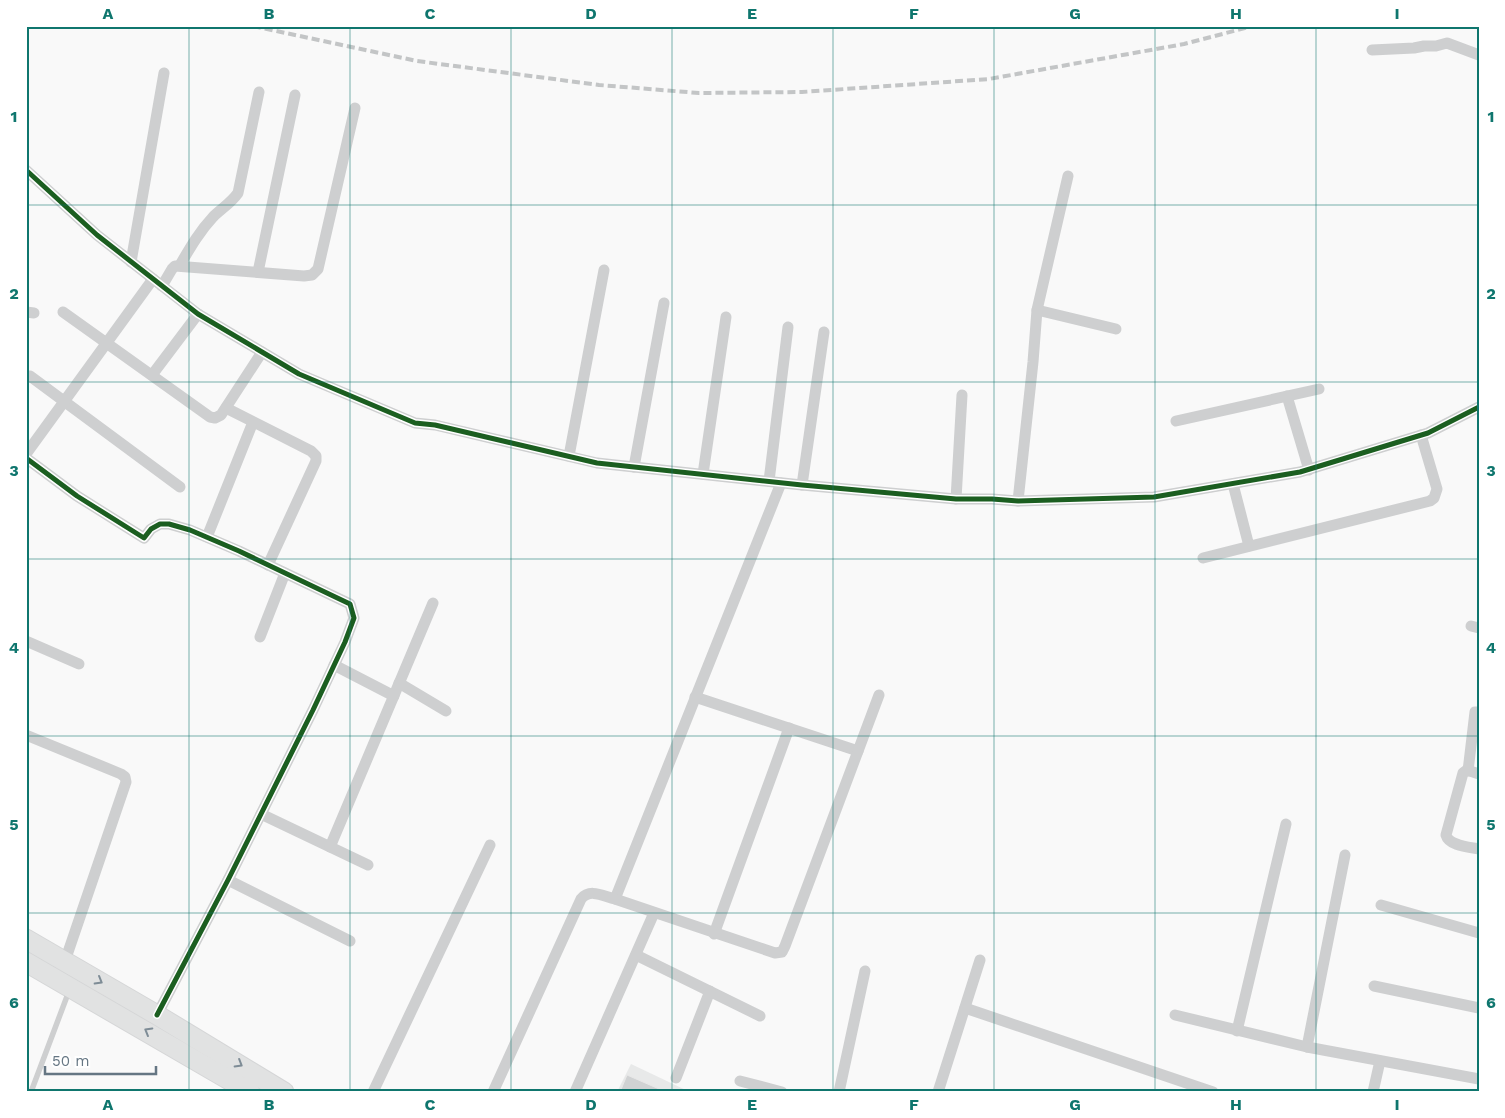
<svg xmlns="http://www.w3.org/2000/svg" width="1505" height="1118" viewBox="0 0 1505 1118" font-family="'Work Sans',sans-serif">
<rect width="100%" height="100%" fill="#f9f9f9"/>
<path fill="#e8e9e9" d="M631,1064L690,1092H617Z"/>
<path fill="#d0d2d3" stroke="#e8e8e8" d="M627,1075L666,1092H620Z"/>
<g fill="none" stroke-linecap="round" stroke-linejoin="round">
<g stroke="#d5d6d7" stroke-width="21">
<g id="primary">
<path d="M26,939L157,1015L284,1092"/>
<path d="M26,962L250,1092"/>
</g>
</g>
<path stroke="#cecfd0" stroke-width="5.5" d="M31,1092L69,991"/>
<g stroke="#cecfd0" stroke-width="11">
<path d="M1372,50L1414,48L1424,46H1436L1447,43L1479,55"/>
<path d="M26,170L97,235L198,314L299,374L415,423L435,425L597,463L802,485L956,499H992L1018,501L1154,497L1300,472L1428,433L1479,407"/>
<path d="M131,262L164,73"/>
<path d="M180,265C190,248 199,232 213,217C221,209 231,203 238,193L259,92"/>
<path d="M258,272L295,95"/>
<path d="M162,286L172,269L175,266L304,276L312,275L318,269L355,108"/>
<path d="M1037,310L1116,329"/>
<path d="M26,312L34,313"/>
<path d="M63,312L210,417L215,418L221,415L262,352"/>
<path d="M152,375L198,314"/>
<path d="M30,376L180,487"/>
<path d="M1287,396L1309,470"/>
<path d="M226,408L311,451L316,456V461L268,565"/>
<path d="M1176,421L1319,389"/>
<path d="M26,454L153,279"/>
<path d="M569,456L604,270"/>
<path d="M26,458L77,496L144,538L151,529L160,524H169L190,530L239,551L350,604L354,618L345,642L313,710L228,880L157,1015"/>
<path d="M634,467L664,303"/>
<path d="M703,474L726,317"/>
<path d="M769,481L788,327"/>
<path d="M1233,484L1249,546"/>
<path d="M802,485L824,332"/>
<path d="M956,499L962,395"/>
<path d="M1018,501L1033,362L1037,310L1068,176"/>
<path d="M207,537L253,422"/>
<path d="M1203,558L1430,501L1434,498L1437,489L1421,435"/>
<path d="M1471,626L1479,628"/>
<path d="M260,637L285,573"/>
<path d="M26,641L79,664"/>
<path d="M334,665L394,696"/>
<path d="M399,683L446,711"/>
<path d="M695,697L858,751"/>
<path d="M26,735L121,774L125,777L126,782L65,961"/>
<path d="M1468,771L1475,712H1479"/>
<path d="M1479,774L1467,770L1463,773L1446,835C1449,846 1469,847 1479,849"/>
<path d="M261,814L368,865"/>
<path d="M330,847L433,603"/>
<path d="M228,880L350,941"/>
<path d="M615,899L781,483"/>
<path d="M1381,905L1479,933"/>
<path d="M714,934L789,728"/>
<path d="M636,955L760,1016"/>
<path d="M1374,986L1479,1008"/>
<path d="M965,1008L1213,1092"/>
<path d="M1175,1015L1307,1047L1479,1079"/>
<path d="M1237,1031L1286,824"/>
<path d="M1307,1047L1345,855"/>
<path d="M676,1078L710,991"/>
<path d="M740,1081L782,1092"/>
<path d="M373,1092L490,845"/>
<path d="M493,1092L581,899C590,888 603,896 615,899L775,953L782,952L785,946L879,695"/>
<path d="M575,1092L654,913"/>
<path d="M839,1092L865,971"/>
<path d="M938,1092L980,960"/>
<path d="M1373,1092L1380,1061"/>
</g>
<use href="#primary" stroke="#e1e2e2" stroke-width="19"/>
<path stroke="#c3c5c6" stroke-width="4" stroke-dasharray="8 4" stroke-linecap="butt" d="M253,26L417,61L599,85L699,93L802,92L989,79L1184,44L1253,26"/>
<g stroke="#fff" stroke-width="8">
<g id="cycleway">
<path d="M26,170L97,235L198,314L299,374L415,423L435,425L597,463L802,485L956,499H992L1018,501L1154,497L1300,472L1428,433L1479,407"/>
<path d="M26,458L77,496L144,538L151,529L160,524H169L190,530L239,551L350,604L354,618L345,642L313,710L228,880L157,1015"/>
</g>
</g>
<use href="#cycleway" stroke="#1b5e20" stroke-width="5"/>
</g>
<defs><path id="oneway-chevron" d="M-2-3.5L2.5 0L-2 3.5" fill="none" stroke-width="1.6" stroke-linecap="round" stroke-linejoin="round" transform="scale(1.25)"/></defs>
<g stroke="#7e8c96">
<use href="#oneway-chevron" transform="translate(99 981) rotate(30)"/>
<use href="#oneway-chevron" transform="translate(148 1031) rotate(-150)"/>
<use href="#oneway-chevron" transform="translate(239 1064) rotate(31)"/>
</g>
<path fill="none" stroke="#0f766e" stroke-width="1" stroke-opacity="0.55" d="M189,26V1092M350,26V1092M511,26V1092M672,26V1092M833,26V1092M994,26V1092M1155,26V1092M1316,26V1092M26,205H1479M26,382H1479M26,559H1479M26,736H1479M26,913H1479"/>
<rect width="1505" height="1118" fill="none" stroke="#ffffff" stroke-width="55"/>
<path d="M45 1066v8h111v-8" fill="none" stroke="#657683" stroke-width="2.5"/>
<text x="52" y="1066" font-size="15" fill="#657683" stroke="#ffffff" stroke-width="4" paint-order="stroke">50 m</text>
<rect x="28" y="28" width="1450" height="1062" fill="none" stroke="#0f766e" stroke-width="2"/>
<g font-size="16" text-anchor="middle" font-weight="bold" fill="#0f766e">
<text x="108" y="19">A</text>
<text x="269" y="19">B</text>
<text x="430" y="19">C</text>
<text x="591" y="19">D</text>
<text x="752" y="19">E</text>
<text x="914" y="19">F</text>
<text x="1075" y="19">G</text>
<text x="1236" y="19">H</text>
<text x="1397" y="19">I</text>
<text x="14" y="122">1</text>
<text x="1491" y="122">1</text>
<text x="14" y="299">2</text>
<text x="1491" y="299">2</text>
<text x="14" y="476">3</text>
<text x="1491" y="476">3</text>
<text x="14" y="653">4</text>
<text x="1491" y="653">4</text>
<text x="14" y="830">5</text>
<text x="1491" y="830">5</text>
<text x="14" y="1008">6</text>
<text x="1491" y="1008">6</text>
<text x="108" y="1110">A</text>
<text x="269" y="1110">B</text>
<text x="430" y="1110">C</text>
<text x="591" y="1110">D</text>
<text x="752" y="1110">E</text>
<text x="914" y="1110">F</text>
<text x="1075" y="1110">G</text>
<text x="1236" y="1110">H</text>
<text x="1397" y="1110">I</text>
</g>
</svg>
